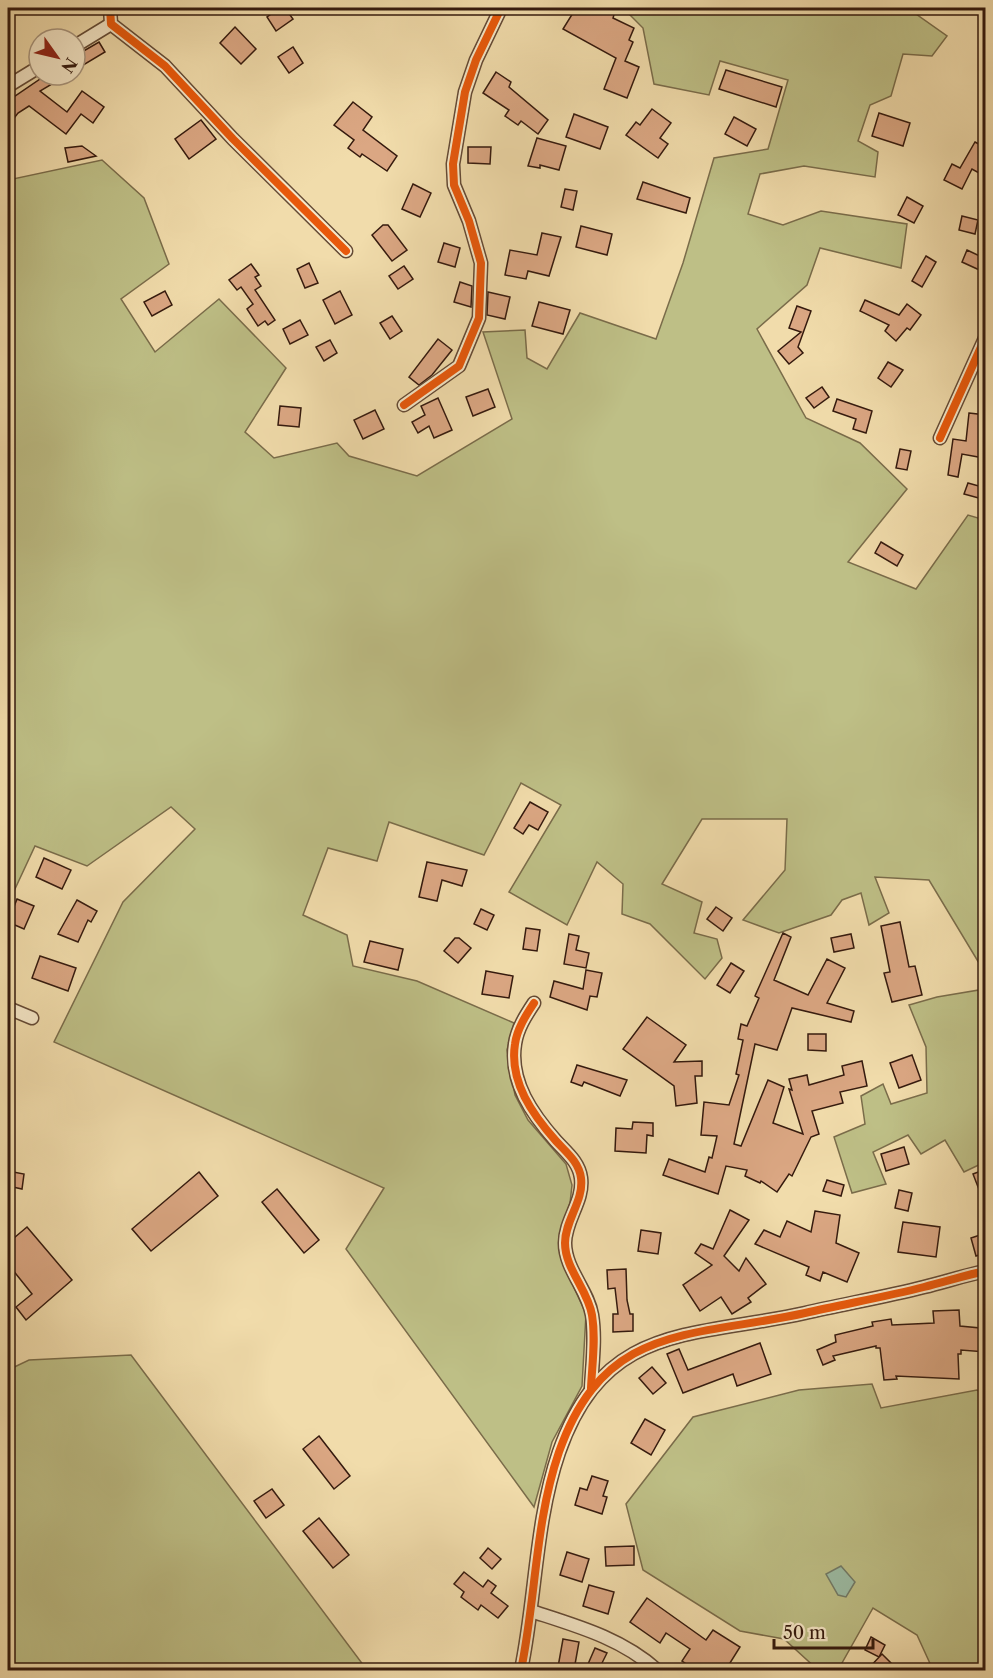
<svg xmlns="http://www.w3.org/2000/svg" width="993" height="1678" viewBox="0 0 993 1678" font-family="'Libre Caslon Text',serif">
<rect width="100%" height="100%" fill="#f1dcab"/>
<filter id="stains"><feTurbulence type="fractalNoise" baseFrequency=".00333" numOctaves="4"/><feColorMatrix values="0 0 0 0 .2 0 0 0 0 .09 0 0 0 0 .02 0 0 0 .5 -.17"/></filter>
<radialGradient id="worn" r=".72"><stop offset=".6" stop-color="#630" stop-opacity="0"/><stop offset="1" stop-color="#630" stop-opacity=".3"/></radialGradient>
<g fill="#bebf86" stroke="#7a6c4a" stroke-width="1.5">
<path d="M626,8H890L913,12L947,36L932,56L903,54L891,96L870,105L858,141L878,152L875,177L804,166L760,174L748,214L783,225L821,211L907,224L901,268L820,248L807,285L757,329L806,418L860,443L907,489L848,562L916,589L968,515L985,520V973L929,880L875,877L889,913L869,925L861,893L842,900L831,915L779,933L743,920L785,870L787,819H702L662,884L702,902L694,933L717,939L722,958L705,979L650,924L622,914L623,884L597,862L567,925L509,892L561,805L521,783L484,855L389,822L377,861L328,848L303,915L347,935L353,966L417,981L514,1023L507,1050L515,1095L528,1120L566,1164L572,1185L570,1203L559,1237L562,1261L586,1314L582,1386L552,1442L534,1507L346,1249L384,1188L54,1042L123,902L195,829L171,807L87,866L35,846L8,904V180L102,160L144,198L169,264L121,299L155,352L219,299L286,368L245,432L274,458L337,443L349,456L417,476L512,419L483,332L525,330L527,358L547,369L580,313L656,339L683,263L714,158L768,149L788,80L720,61L709,95L654,84L643,28L626,11Z"/>
<path d="M985,989V1162L964,1172L945,1140L921,1154L908,1135L873,1152L886,1184L852,1193L834,1137L865,1124L861,1096L883,1084L891,1104L927,1093L926,1047L909,1005L937,997Z"/>
<path d="M131,1355L367,1670H8V1370L29,1360Z"/>
<path d="M872,1384L881,1408L977,1390L985,1394V1670H933L917,1635L873,1608L838,1670H818L784,1639L740,1631L643,1570L626,1504L693,1417L799,1390Z"/>
</g>
<path fill="#9cbca4" stroke="#737b68" stroke-width="1.5" d="M841,1566L855,1582L846,1597L838,1595L826,1574Z"/>
<g fill="#dba783" stroke="#351a0e" stroke-width="1.5">
<path d="M280,8H285L293,19L276,31L267,17Z"/>
<path d="M576,8H616L613,18L634,28L629,40L633,42L625,61L639,67L627,98L604,89L616,58L563,29Z"/>
<path d="M235,27L256,49L241,64L220,43Z"/>
<path d="M99,42L105,52L75,70V56Z"/>
<path d="M293,47L303,63L289,73L278,57Z"/>
<path d="M726,70L782,87L776,107L719,89Z"/>
<path d="M496,72L511,82L509,87L548,120L538,134L521,121L518,125L505,116L509,110L483,93Z"/>
<path d="M46,75H67L40,91L67,112L82,91L104,107L93,123L81,114L66,134L29,106L18,113L8,126V101Z"/>
<path d="M353,102L372,117L363,130L397,156L387,171L362,154L360,157L348,148L354,140L334,125Z"/>
<path d="M652,109L671,123L660,138L668,144L658,158L626,135L636,122L640,125Z"/>
<path d="M879,113L910,123L903,146L872,136Z"/>
<path d="M574,114L608,127L600,149L566,137Z"/>
<path d="M734,117L756,129L747,146L725,134Z"/>
<path d="M201,120L216,139L189,159L175,139Z"/>
<path d="M537,138L566,146L559,170L540,165V168L528,166Z"/>
<path d="M975,142L986,148V161L979,173L972,169L962,189L944,180L952,164L960,168Z"/>
<path d="M82,146L96,156L68,162L65,148Z"/>
<path d="M468,147H491L490,164L468,163Z"/>
<path d="M643,182L690,198L686,213L637,199Z"/>
<path d="M413,184L431,193L420,217L402,209Z"/>
<path d="M565,189L577,191L573,210L561,207Z"/>
<path d="M907,197L923,206L914,223L898,215Z"/>
<path d="M962,216L978,220L975,234L959,230Z"/>
<path d="M383,225H388L407,250L392,261L372,235Z"/>
<path d="M581,226L612,234L607,255L576,247Z"/>
<path d="M542,233L561,237L549,276L528,271L526,279L505,275L510,250L537,255Z"/>
<path d="M444,243L460,248L455,267L438,262Z"/>
<path d="M967,250L986,259V273L962,262Z"/>
<path d="M926,256L936,262L922,287L912,281Z"/>
<path d="M309,263L318,283L305,288L297,269Z"/>
<path d="M251,264L259,275L255,277L261,286L255,290L275,320L268,325L265,321L258,326L247,309L253,304L241,287L237,290L229,280Z"/>
<path d="M404,266L413,279L398,289L389,276Z"/>
<path d="M460,282L472,286L471,307L454,302Z"/>
<path d="M165,291L172,305L152,316L144,302Z"/>
<path d="M340,291L352,315L335,324L323,300Z"/>
<path d="M488,292L510,297L505,319L487,315Z"/>
<path d="M865,300L899,315L907,304L921,315L910,330L907,328L896,341L885,331L889,325L860,311Z"/>
<path d="M539,302L570,310L563,334L532,326Z"/>
<path d="M797,306L811,311L798,347L803,353L789,364L778,351L801,332L789,328Z"/>
<path d="M392,316L402,331L390,339L380,323Z"/>
<path d="M300,320L308,335L290,344L283,329Z"/>
<path d="M438,339L452,350L432,375L419,385L409,377Z"/>
<path d="M330,340L337,353L324,361L316,347Z"/>
<path d="M888,362L903,370L891,387L878,378Z"/>
<path d="M822,387L829,397L814,408L806,398Z"/>
<path d="M488,389L495,407L473,416L466,397Z"/>
<path d="M438,398L452,430L434,438L429,426L418,433L412,422L425,415L421,406Z"/>
<path d="M837,399L872,411L866,433L853,429L856,419L833,411Z"/>
<path d="M280,406L301,408L299,427L278,425Z"/>
<path d="M375,410L384,429L363,439L354,420Z"/>
<path d="M969,413L986,415L984,458L962,454L958,477L948,475L953,439L966,441Z"/>
<path d="M900,449L911,451L907,470L896,468Z"/>
<path d="M968,483L986,488V500L964,494Z"/>
<path d="M881,542L903,555L897,566L875,553Z"/>
<path d="M530,802L548,812L538,830L529,825L523,834L514,828Z"/>
<path d="M44,858L71,870L62,889L36,877Z"/>
<path d="M427,862L467,870L462,886L442,880L437,901L419,897Z"/>
<path d="M17,899L34,906L24,929L8,922Z"/>
<path d="M77,900L97,911L91,922L88,920L78,942L58,934Z"/>
<path d="M716,907L732,918L723,931L707,919Z"/>
<path d="M481,909L494,915L487,930L474,924Z"/>
<path d="M900,922L909,967L915,966L922,995L892,1002L884,973L890,972L881,926Z"/>
<path d="M526,928L540,930L537,951L523,949Z"/>
<path d="M783,933L791,937L774,980L808,995L827,959L845,968L827,1003L854,1011L851,1022L792,1008L777,1050L755,1044L734,1144L741,1146L768,1080L784,1087L773,1123L803,1134L789,1089L792,1090L789,1079L807,1075L809,1085L844,1075L842,1066L862,1061L867,1086L840,1092L843,1103L812,1111L819,1134L811,1137L792,1176L789,1174L777,1192L761,1181L760,1183L745,1176L747,1170L726,1166L718,1194L663,1175L669,1159L705,1172L709,1157L712,1158L717,1136L701,1135L704,1102L729,1105L739,1075L736,1074L743,1040L738,1039L741,1024L747,1026L759,998L755,996Z"/>
<path d="M569,934L579,936L576,950L589,953L586,968L564,964Z"/>
<path d="M851,934L854,948L834,952L831,938Z"/>
<path d="M455,938H459L471,948L458,963L444,951Z"/>
<path d="M370,941L403,949L398,970L364,962Z"/>
<path d="M40,956L76,968L68,991L32,978Z"/>
<path d="M731,963L744,971L730,993L717,985Z"/>
<path d="M586,970L602,973L597,997L590,996L587,1010L550,997L554,981L583,989Z"/>
<path d="M486,971L513,976L509,998L482,994Z"/>
<path d="M647,1017L686,1045L674,1062L702,1061V1076H695L697,1103L676,1106L674,1086L623,1049Z"/>
<path d="M808,1034H826V1051L808,1050Z"/>
<path d="M912,1055L921,1080L899,1088L890,1063Z"/>
<path d="M577,1065L627,1080L620,1096L584,1082L582,1086L571,1082Z"/>
<path d="M633,1122L653,1123V1136L647,1135L646,1153L615,1151L616,1128L632,1129Z"/>
<path d="M904,1147L909,1164L886,1171L881,1154Z"/>
<path d="M986,1169V1205H985L973,1174Z"/>
<path d="M8,1171L24,1174L22,1189L8,1186Z"/>
<path d="M199,1172L218,1196L151,1251L132,1229Z"/>
<path d="M827,1180L844,1185L841,1196L823,1191Z"/>
<path d="M277,1189L319,1240L304,1253L262,1202Z"/>
<path d="M899,1190L912,1193L908,1211L895,1208Z"/>
<path d="M730,1210L749,1220L724,1256L739,1271L746,1258L766,1284L748,1298L751,1302L732,1314L721,1297L700,1311L683,1285L712,1265L695,1253L701,1244L713,1249Z"/>
<path d="M815,1211L840,1215L836,1243L859,1253L847,1282L823,1272L820,1281L806,1275L809,1267L755,1244L764,1230L780,1237L787,1221L811,1232Z"/>
<path d="M903,1222L940,1227L936,1257L898,1252Z"/>
<path d="M27,1227L72,1280L26,1320L16,1307L32,1294L8,1264V1243Z"/>
<path d="M641,1230L661,1233L658,1254L638,1251Z"/>
<path d="M983,1234L986,1253L976,1256L971,1238Z"/>
<path d="M626,1269L627,1300L630,1314H633V1331L613,1332V1314H618L615,1288L608,1289L607,1270Z"/>
<path d="M959,1310L960,1326L980,1328L979,1335L986,1336V1352L961,1350V1354H958L959,1379L896,1376L897,1379L884,1380L880,1348H876V1346L833,1356L835,1360L823,1365L817,1350L836,1342L835,1335L873,1326L872,1322L891,1319L892,1325L934,1323L933,1311Z"/>
<path d="M760,1343L771,1374L737,1386L733,1374L683,1393L667,1354L679,1349L688,1370Z"/>
<path d="M652,1367L666,1383L653,1394L639,1378Z"/>
<path d="M645,1419L665,1430L651,1455L631,1443Z"/>
<path d="M319,1436L350,1476L334,1489L303,1449Z"/>
<path d="M592,1476L608,1481L603,1496L607,1497L602,1514L575,1505L580,1488L587,1490Z"/>
<path d="M272,1489L284,1505L266,1518L254,1501Z"/>
<path d="M319,1518L349,1555L333,1568L303,1531Z"/>
<path d="M634,1546V1565L606,1566L605,1547Z"/>
<path d="M488,1548L501,1559L492,1569L480,1558Z"/>
<path d="M567,1552L589,1559L582,1582L560,1575Z"/>
<path d="M464,1572L483,1587L488,1580L496,1586L491,1593L508,1606L498,1618L481,1605L478,1610L461,1597L464,1592L454,1584Z"/>
<path d="M589,1585L614,1592L608,1614L583,1606Z"/>
<path d="M647,1598L706,1640L713,1630L740,1647L725,1671H697L682,1661L690,1649L666,1633L660,1643L630,1622Z"/>
<path d="M871,1637L885,1645L879,1657L865,1650Z"/>
<path d="M563,1639L579,1642L574,1670L558,1667Z"/>
<path d="M595,1648L607,1653L598,1671H585Z"/>
<path d="M882,1654L899,1671H866Z"/>
</g>
<g fill="none" stroke-linecap="round" stroke-linejoin="round">
<g stroke="#644a35" stroke-width="15">
<g id="minor">
<path d="M110,8L111,24L165,66L233,139L346,251"/>
<path d="M75,46L111,24"/>
<path d="M8,86L39,67"/>
<path d="M404,405L459,366L479,318L481,263L469,221L454,185L453,164L465,92L476,60L501,8"/>
<path d="M940,438L986,336"/>
<path d="M534,1003C526,1015 517,1029 515,1044C509,1082 533,1115 556,1141C566,1152 579,1162 581,1178C584,1201 565,1220 565,1243C565,1269 588,1290 592,1315C596,1339 592,1365 591,1388"/>
<path d="M8,1008L32,1018"/>
<path d="M531,1611C577,1626 621,1638 657,1670"/>
<path d="M521,1670C536,1598 535,1522 559,1452C605,1322 692,1338 805,1313C844,1304 885,1297 924,1287C945,1282 965,1275 986,1271"/>
</g>
</g>
<use href="#minor" stroke="#f6e8c8" stroke-width="12"/>
<g stroke="#f6e8c8" stroke-width="11">
<g id="cycleway">
<path d="M110,8L111,24L165,66L233,139L346,251"/>
<path d="M404,405L459,366L479,318L481,263L469,221L454,185L453,164L465,92L476,60L501,8"/>
<path d="M940,438L986,336"/>
<path d="M534,1003C526,1015 517,1029 515,1044C509,1082 533,1115 556,1141C566,1152 579,1162 581,1178C584,1201 565,1220 565,1243C565,1269 588,1290 592,1315C596,1339 592,1365 591,1388"/>
<path d="M521,1670C536,1598 535,1522 559,1452C605,1322 692,1338 805,1313C844,1304 885,1297 924,1287C945,1282 965,1275 986,1271"/>
</g>
</g>
<use href="#cycleway" stroke="#e8590c" stroke-width="8"/>
</g>
<rect width="993" height="1678" fill="none" stroke="#f1dcab" stroke-width="30"/>
<rect x="9" y="9" width="975" height="1660" fill="none" stroke="#351a0e" stroke-width="3"/>
<rect x="15" y="15" width="963" height="1648" fill="none" stroke="#351a0e" stroke-width="1.5"/>
<g transform="translate(57 57) rotate(124)"><circle r="28" fill="#f6e8c8" stroke="#a9967e" stroke-width="1.5"/>
<path d="M0-4.5L10 22L0 15L-10 22Z" fill="#8f2418"/>
<text y="-9" font-size="16" font-weight="bold" text-anchor="middle" fill="#351a0e">N</text>
</g>
<path d="M774 1639v9h99v-9" fill="none" stroke="#351a0e" stroke-width="3"/>
<text x="783" y="1639" font-size="18" fill="#351a0e" stroke="#f6e8c8" stroke-width="4.5" paint-order="stroke">50 m</text>
<rect width="100%" height="100%" filter="url(#stains)"/>
<rect width="100%" height="100%" fill="url(#worn)"/>
</svg>
